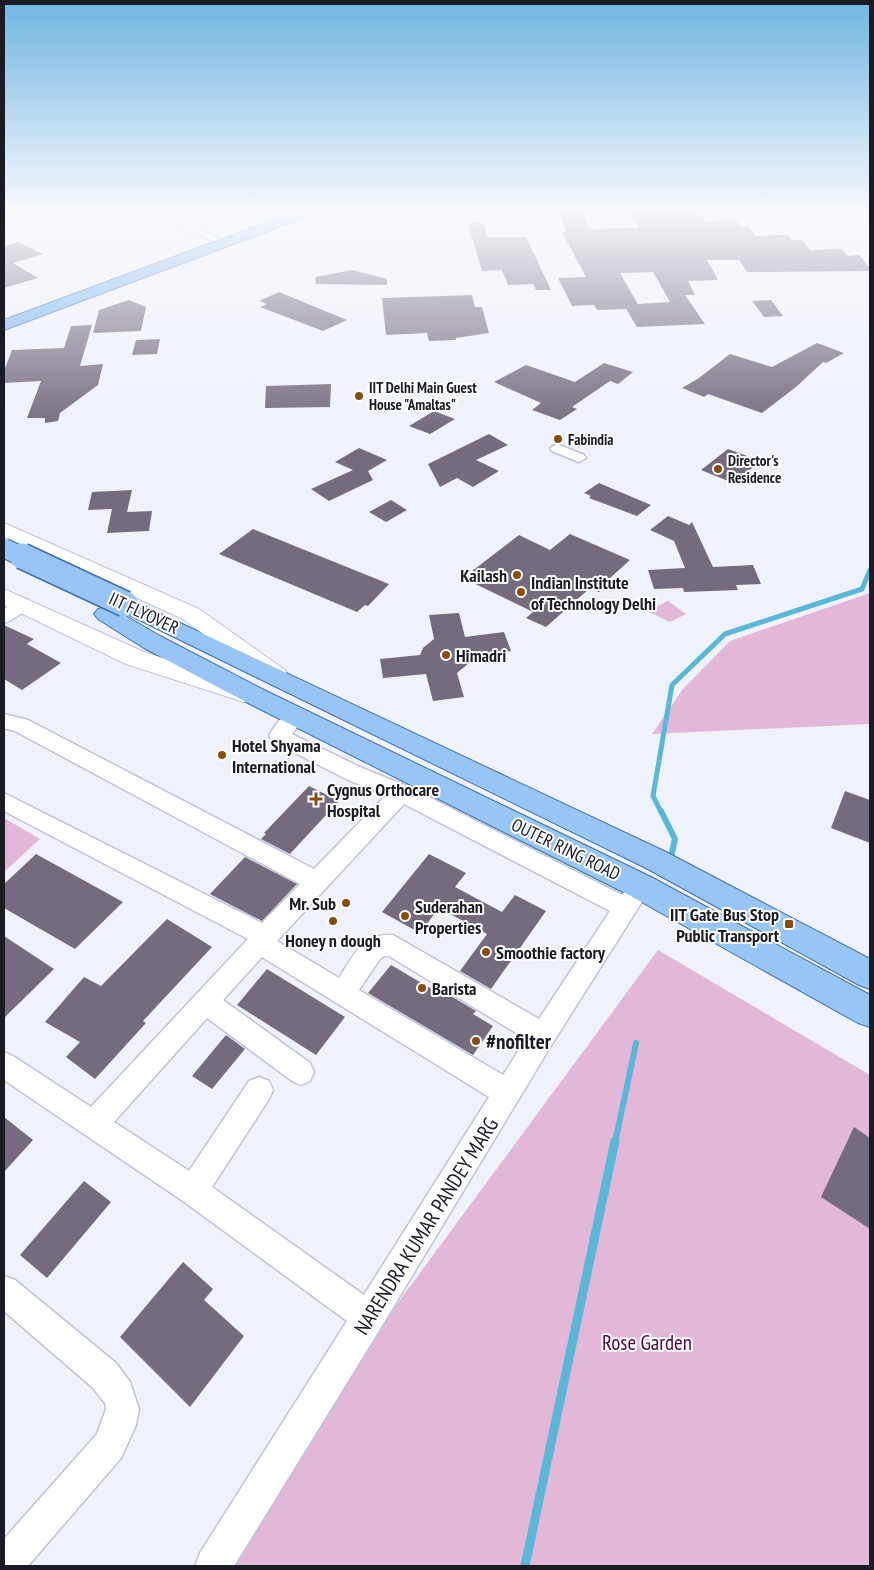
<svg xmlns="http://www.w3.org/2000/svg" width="874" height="1570" viewBox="0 0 874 1570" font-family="'PT Sans Narrow',sans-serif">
<rect width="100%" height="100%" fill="#f0f2fb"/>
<g fill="#e2b7d7">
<path d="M870,593V724L652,734L683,689L730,641Z"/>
<path d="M668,601L686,614L670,622L647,611Z"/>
<path d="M4,818L40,839L4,872Z"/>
<path d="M658,950L870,1075V1566H204Z"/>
</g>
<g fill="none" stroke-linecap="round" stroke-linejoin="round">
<path stroke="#59b7d8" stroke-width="5" d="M661,812L653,796L672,685L725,634L862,589L870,570"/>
<g stroke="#59b7d8" stroke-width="6">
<path d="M661,811L675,839L671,857"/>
<path d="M615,1143L636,1043"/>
</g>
<path stroke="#59b7d8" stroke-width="9" d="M525,1566L615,1141"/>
</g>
<g fill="#756b7f" fill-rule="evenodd">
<path d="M631,211H689L691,213H699L704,221L736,220L740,226H748L756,236L788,235L792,240H802L810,250L842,249L848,256L859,255L870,268V271L747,272L739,260H707L718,280L688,281L695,295H685L705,324L637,327L626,309L597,310L594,305L572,306L558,278L586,277L562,232H566L560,213L583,212L589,229L639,228ZM653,272L670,302L638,304L620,273Z"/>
<path d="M468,223H483L488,237H526L551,290H536L533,284L508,285L502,270L482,271Z"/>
<path d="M18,242L43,254L13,263L38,278L4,288V247Z"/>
<path d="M352,270L387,279V285L316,284L315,277Z"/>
<path d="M279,292L347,320L323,331L260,307L267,304L259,301Z"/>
<path d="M472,295L475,307H482L489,333L456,338V340L429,341L427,333L386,335L382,298Z"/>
<path d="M129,300L146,307L141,331L93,333L99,310Z"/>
<path d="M771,300L783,316L764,317L752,301Z"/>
<path d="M92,325L80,366L103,364L98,385L60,413L58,421L45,423V418H27L41,381L4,383V371L12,350L64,348L71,326Z"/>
<path d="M160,339L157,354L132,355L136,340Z"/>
<path d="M817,343L844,353L826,363L823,362L796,387L762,413L708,394L704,397L682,388L699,378L730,354L772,367Z"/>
<path d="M604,363L633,372L618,384L610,381L572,407L577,409L560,420L532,410L541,403L494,382L526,365L575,382Z"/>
<path d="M331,384L330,407L265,408L266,386Z"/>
<path d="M434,411L455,419L430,434L409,426Z"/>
<path d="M489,434L508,445L476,460L499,471L473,487L457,478L440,487L428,464Z"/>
<path d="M359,448L387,460L368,471L373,480L329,501L311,489L353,470L335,462Z"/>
<path d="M728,449L761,461L733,483L701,470Z"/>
<path d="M599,483L651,505L637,516L589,498L591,496L584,493Z"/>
<path d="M132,490L127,512L152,511L149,531L107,533L112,509L88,510L92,492Z"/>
<path d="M391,500L407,510L386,522L369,512Z"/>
<path d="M668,516L689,525L692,522L713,567L753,565L761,584L736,585L738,590L684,592L683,588L654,589L648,570L685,568L674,541L650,530Z"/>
<path d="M253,529L389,584L368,606L365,605L357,612L219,554Z"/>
<path d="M570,534L630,560L609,579L612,580L599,592L590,588L546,627L526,618L533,612L463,578L519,535L550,550Z"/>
<path d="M459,613L465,637L504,632L511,651L472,656L469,663L457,673L464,697L433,701L426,674L383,678L380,659L420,655L423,648L434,639L429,615Z"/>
<path d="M4,625L34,639L27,644L61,663L22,690L4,679Z"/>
<path d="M309,786L339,801L290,854L261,839L266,834L264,833Z"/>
<path d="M845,791L870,800V843L831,828Z"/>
<path d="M36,854L123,902L75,949L4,908V884Z"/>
<path d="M429,854L466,873L455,887L502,912L515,895L546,911L491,989L460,971L487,934L439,908L420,933L382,912Z"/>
<path d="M245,857L297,884L262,921L210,894Z"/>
<path d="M167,919L212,947L143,1021L146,1023L95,1079L66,1057L80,1042L45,1022L84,977L101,986Z"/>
<path d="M4,936L54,969L4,1018Z"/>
<path d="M391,965L442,995L444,992L476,1011L473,1014L493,1026L473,1055L368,993Z"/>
<path d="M267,969L345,1017L316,1055L237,1005Z"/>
<path d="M226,1035L245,1049L212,1089L192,1076Z"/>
<path d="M4,1117L33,1140L4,1172Z"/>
<path d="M854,1127L870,1138V1229L821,1197Z"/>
<path d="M84,1181L111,1202L47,1278L20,1255Z"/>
<path d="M183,1262L213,1289L204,1300L244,1336L190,1407L120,1337Z"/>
</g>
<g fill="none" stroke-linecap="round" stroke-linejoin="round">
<g stroke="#bfc2da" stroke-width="3">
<g id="minor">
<path d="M22,209C32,209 40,212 50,213C60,213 74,208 86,209L50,219Z"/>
<path d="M140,209H153L219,238L214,241L210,240Z"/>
<path d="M557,444L584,455L586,458L579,462L552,451L550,448Z"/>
<path d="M22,598L28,600L31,604C25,612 13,620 4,623V609Z"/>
<path d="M297,708L304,710L307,715L292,734L362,768L409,787L622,895C629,883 633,874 648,879L652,886L552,1044L380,1329L234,1566H195L200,1553L347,1321L183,1201L4,1080V1052L13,1056L91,1107L248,939L4,811V793L262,923L300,884L15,731L4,728V714L28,720L314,869L386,795L348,780L272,741L269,736C275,725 285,711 297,708ZM404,804L610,911L539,1019L393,935C362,933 354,955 339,978L277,941ZM384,956H389L526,1039L503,1075L359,990L380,959ZM262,957L489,1097L364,1295L212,1187L269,1099L273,1090L269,1081L259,1077L249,1081L189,1171L114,1122L207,1018L292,1081L301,1085L310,1081L314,1072L310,1063L223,1000Z"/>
<path d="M4,1276L15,1280L116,1363L130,1382L139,1409L136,1425L121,1458L28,1566H4V1539L97,1434L106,1409L105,1403L92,1387L4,1311Z"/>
</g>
</g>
<g stroke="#bfc2da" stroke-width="2">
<g id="tertiary">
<path d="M4,523L199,609L285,670L288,676L285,682L276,684L267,682L183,619L4,537Z"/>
<path d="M4,589L144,652L253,687L257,693L253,699L244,702L126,664L4,605Z"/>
</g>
</g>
<g stroke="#3e71a8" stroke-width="2">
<g id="primary">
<path d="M125,597L666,852L870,959V989L859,985L646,868L117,609L114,604L117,599Z"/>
<path d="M106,607L114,609L160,636L266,691L651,877L870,995V1027L858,1023L629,895L248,703L144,648L98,619L94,614L98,609Z"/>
</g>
</g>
<g stroke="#3e71a8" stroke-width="2">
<path id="trunk" d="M303,209H320L319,212L4,330V320Z"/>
</g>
<use href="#minor" fill="#fff" fill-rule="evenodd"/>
<use href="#tertiary" fill="#fff" fill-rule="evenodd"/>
<use href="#primary" fill="#97c5f5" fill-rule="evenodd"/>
<use href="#trunk" fill="#74b2f2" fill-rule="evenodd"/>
<g stroke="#3e71a8" stroke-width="21" stroke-linecap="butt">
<path id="primary-bridge-far1" d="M4,548L25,558"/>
</g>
<g stroke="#3e71a8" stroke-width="28" stroke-linecap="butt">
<path id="primary-bridge" d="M22,556L125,604"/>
</g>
<use href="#primary-bridge-far1" stroke="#97c5f5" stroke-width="19"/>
<use href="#primary-bridge" stroke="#97c5f5" stroke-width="25"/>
</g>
<linearGradient id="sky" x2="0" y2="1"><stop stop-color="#6fb5e2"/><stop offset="0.49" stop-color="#f8f9fd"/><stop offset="1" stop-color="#f8f9fd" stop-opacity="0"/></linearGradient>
<rect width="874" height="429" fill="url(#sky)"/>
<g fill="#894c0d" stroke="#fff" stroke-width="2">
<circle cx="359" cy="396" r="5"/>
<circle cx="558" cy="439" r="5"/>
<circle cx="718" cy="469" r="5"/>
<circle cx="517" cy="575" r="5"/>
<circle cx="521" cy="592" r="5"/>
<circle cx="446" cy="655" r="5"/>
<circle cx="222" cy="755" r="5"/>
<path d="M313.5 791.5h5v5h5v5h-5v5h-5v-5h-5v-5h5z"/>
<circle cx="346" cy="903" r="5"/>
<circle cx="405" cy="916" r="5"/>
<circle cx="333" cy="921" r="5"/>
<rect x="784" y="919" width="10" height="10" rx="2.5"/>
<circle cx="486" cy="952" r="5"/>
<circle cx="422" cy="988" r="5"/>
<circle cx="476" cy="1041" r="5"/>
</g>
<g text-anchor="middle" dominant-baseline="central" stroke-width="4" stroke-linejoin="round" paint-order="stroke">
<g font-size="15" font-weight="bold" fill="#1a1b24" stroke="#fff" text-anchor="start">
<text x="369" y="387">IIT Delhi Main Guest<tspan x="369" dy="17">House "Amaltas"</tspan></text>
<text x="568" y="439">Fabindia</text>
<text x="728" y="460">Director's<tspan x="728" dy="17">Residence</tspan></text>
</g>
<g font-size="18" font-weight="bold" fill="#1a1b24" stroke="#fff" text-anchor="start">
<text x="507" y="575" text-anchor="end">Kailash</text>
<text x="531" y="582">Indian Institute<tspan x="531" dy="21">of Technology Delhi</tspan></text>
<text x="456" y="655">Himadri</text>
<text x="232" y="745">Hotel Shyama<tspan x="232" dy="21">International</tspan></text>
<text x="327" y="789">Cygnus Orthocare<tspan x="327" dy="21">Hospital</tspan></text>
<text x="336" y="903" text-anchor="end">Mr. Sub</text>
<text x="415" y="906">Suderahan<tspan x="415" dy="21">Properties</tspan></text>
<text x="779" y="914" text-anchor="end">IIT Gate Bus Stop<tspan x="779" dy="21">Public Transport</tspan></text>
<text x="333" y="940" text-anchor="middle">Honey n dough</text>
<text x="496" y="952">Smoothie factory</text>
<text x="432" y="988">Barista</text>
</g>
<g font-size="18" fill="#1a1b24" stroke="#fff">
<text transform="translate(144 613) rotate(25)">IIT FLYOVER</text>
<text transform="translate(566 849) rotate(26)">OUTER RING ROAD</text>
</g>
<g font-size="21" font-weight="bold" fill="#1a1b24" stroke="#fff" text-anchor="start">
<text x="486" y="1041">#nofilter</text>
</g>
<g font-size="21" fill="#1a1b24" stroke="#fff">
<text transform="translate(426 1226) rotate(-58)">NARENDRA KUMAR PANDEY MARG</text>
</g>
<g font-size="21" fill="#520347" stroke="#fff">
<text x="647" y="1342">Rose Garden</text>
</g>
</g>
<rect width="874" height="1570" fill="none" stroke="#1a1b24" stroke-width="10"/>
</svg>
